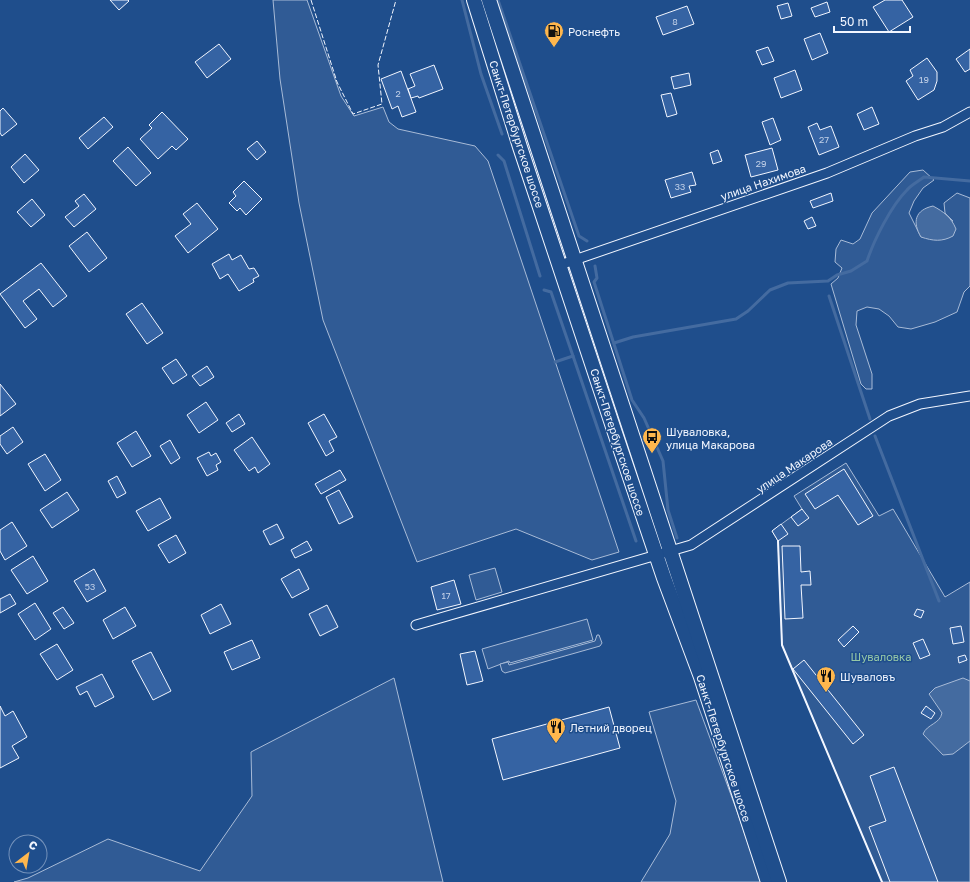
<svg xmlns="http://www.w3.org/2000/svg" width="970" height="882" viewBox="0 0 970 882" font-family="'Golos Text',sans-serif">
<rect width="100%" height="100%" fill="#1f4e8c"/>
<g fill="#305b95" stroke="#a8bbd7">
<path d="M273,0H307L341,96L354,116L383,107L389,122L398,129L475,146L488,161L619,552L592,560L516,529L417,562L323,320L299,203L280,79Z"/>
<path d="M923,170L934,180L923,188L914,201L909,213L921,237L953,221L945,213L944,203L957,193L970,198V286L964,292L957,312L935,322L911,329L898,327L889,316L879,309L867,307L857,311L856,325L872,374V389H866L861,384L831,284L838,278L842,268L835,262L836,249L841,240L853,244L860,239L872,213L910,172Z"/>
<path d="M846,463L879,516L893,509L945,597L970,582V882H882L782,645L778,541L772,531L802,509L794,496Z"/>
<path d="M495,568L502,592L476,600L469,575Z"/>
<path d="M587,619L593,640L510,663L509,661L488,669L482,649Z"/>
<path d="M597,635H599L602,643L600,646L505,673L502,671L500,664L508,662L509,665L595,641Z"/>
<path d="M394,678L443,882H14L28,878L108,839L200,871L252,796L251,752Z"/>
<path d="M696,700L738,814L761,882H641L670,834L676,801L649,712Z"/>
</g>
<g fill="#446ba0" stroke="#a8bbd7">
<path d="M933,206C944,212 951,217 956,229L953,236C942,242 933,241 921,237C912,222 915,210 933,206Z"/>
<path d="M963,678L970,681V741L953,754L943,755L923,734C927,724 940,724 942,713L929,694L935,688Z"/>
</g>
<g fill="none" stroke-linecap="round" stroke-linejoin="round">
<g stroke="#446ba0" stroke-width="3">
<path d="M462,0L481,74L502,134"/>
<path d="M498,0L579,236L587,241"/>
<path d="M498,155L504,161L540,276"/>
<path d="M595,266L597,278L594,282L632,400L644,418L663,461L668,510L677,538"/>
<path d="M544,290L551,292L573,356"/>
<path d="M829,296L870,419"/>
<path d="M614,343L633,337L736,319L748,311L770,290L788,283L828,281L837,275L851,271L867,261C874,240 891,206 907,190C911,185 919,181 924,177L970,181"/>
<path d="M555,362L573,356L636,541"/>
<path d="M875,436L939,601"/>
</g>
</g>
<g fill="#3563a3" stroke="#f2f6ff">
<path d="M110,0H128L129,1L119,10Z"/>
<path d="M885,0H902L913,17L889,32L873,7Z"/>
<path d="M827,2L830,12L815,17L811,8Z"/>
<path d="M788,3L792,16L781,19L777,6Z"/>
<path d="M687,6L694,24L663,35L656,17Z"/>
<path d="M820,33L828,53L812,60L804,39Z"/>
<path d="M219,44L231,59L207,78L195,62Z"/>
<path d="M768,47L774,61L762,65L756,51Z"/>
<path d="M970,49V69L965,72L956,59Z"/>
<path d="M927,58L937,72V81L934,90L918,100L906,81L913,76L910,70Z"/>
<path d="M434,65L443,89L419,98L418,96L411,98L408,89L415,86L410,74Z"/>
<path d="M795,70L802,90L781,98L774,78Z"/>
<path d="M401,71L416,112L402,117L398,106L392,109L381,79Z"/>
<path d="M689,73L691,85L674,89L671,77Z"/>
<path d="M671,93L677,114L667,117L661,95Z"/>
<path d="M872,107L879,124L864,130L857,114Z"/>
<path d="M3,108L17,124L2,136L0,133V111Z"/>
<path d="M162,112L188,139L176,150L172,146L158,159L140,139L152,128L149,125Z"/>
<path d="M104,117L113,127L88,149L79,138Z"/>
<path d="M773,118L781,140L770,145L762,122Z"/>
<path d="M817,123L820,130L831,126L839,147L819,155L808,127Z"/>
<path d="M257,141L266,152L257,160L247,149Z"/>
<path d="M128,147L151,173L136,186L113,161Z"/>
<path d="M772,148L778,170L751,177L745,155Z"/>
<path d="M718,150L722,161L713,164L710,153Z"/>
<path d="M25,154L39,170L24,183L11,167Z"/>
<path d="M692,172L696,185L689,186L691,192L671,198L665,180Z"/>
<path d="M244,181L262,199L246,215L240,208L237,211L229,203L236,196L233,192Z"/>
<path d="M831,193L833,201L813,208L810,201Z"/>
<path d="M84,194L96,209L74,227L65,217L79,206L75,201Z"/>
<path d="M32,199L45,215L31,227L17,212Z"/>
<path d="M197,203L218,229L188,253L175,236L191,224L183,214Z"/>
<path d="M812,217L816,226L808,229L804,221Z"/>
<path d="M87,232L107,258L89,272L69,246Z"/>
<path d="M229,254L232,260L241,255L249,269L254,268L259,276L253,279L254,282L239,291L228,274L220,279L212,264Z"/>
<path d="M41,263L67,296L53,307L39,289L23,301L37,319L25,328L0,294Z"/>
<path d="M142,303L163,333L147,344L126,314Z"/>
<path d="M176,359L187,375L173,384L162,368Z"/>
<path d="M207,366L214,377L200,386L192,376Z"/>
<path d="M0,384L16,404L0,416Z"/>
<path d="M206,402L218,420L199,433L187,415Z"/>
<path d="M239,414L245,424L232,432L226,423Z"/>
<path d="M324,414L337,437L329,441L334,451L326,456L308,423Z"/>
<path d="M13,427L23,442L7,454L0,444V436Z"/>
<path d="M136,431L151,456L132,467L117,443Z"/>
<path d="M252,437L270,464L258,473L255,467L249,471L234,450Z"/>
<path d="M170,440L180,458L171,464L160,446Z"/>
<path d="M209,452L211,456L216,453L221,462L216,465L218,470L207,476L197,458Z"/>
<path d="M45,454L61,480L45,491L28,464Z"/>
<path d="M844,469L873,516L858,525L838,495L815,509L805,494Z"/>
<path d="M340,470L346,480L321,494L315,484Z"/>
<path d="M117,476L126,493L117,498L108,481Z"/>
<path d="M339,490L353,517L339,524L326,497Z"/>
<path d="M67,492L79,510L52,528L40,510Z"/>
<path d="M160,498L171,518L148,531L136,511Z"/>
<path d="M802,509L809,518L798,526L791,517Z"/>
<path d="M12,522L27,546L5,560L0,551V530Z"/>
<path d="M277,524L284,538L270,545L263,531Z"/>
<path d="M781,524L788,534L778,541L772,531Z"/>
<path d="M176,535L186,553L169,563L158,545Z"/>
<path d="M307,541L312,550L295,558L291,550Z"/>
<path d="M782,546H800L801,572L810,571L811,585H801L803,618L785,619Z"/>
<path d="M33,556L48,581L27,594L11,570Z"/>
<path d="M94,569L106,591L87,602L74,581Z"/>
<path d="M299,569L309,589L292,598L281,579Z"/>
<path d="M454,580L461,604L437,610L431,587Z"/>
<path d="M10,594L16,604L0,613V599Z"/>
<path d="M35,603L51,629L35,640L18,614Z"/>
<path d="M221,604L231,624L210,634L201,615Z"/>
<path d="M327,605L338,627L320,636L309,614Z"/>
<path d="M63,607L74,623L64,629L53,613Z"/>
<path d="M125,607L136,626L113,639L103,620Z"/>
<path d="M917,609L924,611L921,618L914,615Z"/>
<path d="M853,626L859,632L844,647L838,640Z"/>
<path d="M961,626L964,642L953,644L950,628Z"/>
<path d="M923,639L930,655L920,659L913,643Z"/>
<path d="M252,640L260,658L232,670L224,652Z"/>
<path d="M57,644L73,670L57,680L40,654Z"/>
<path d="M475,651L483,681L467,685L460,654Z"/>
<path d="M151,652L171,691L153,700L132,661Z"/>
<path d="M965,655L967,660L959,663L958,657Z"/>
<path d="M804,660L864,735L853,744L793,669Z"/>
<path d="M102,674L114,697L95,707L87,691L80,695L76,687Z"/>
<path d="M0,706L5,716L13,711L27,737L12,746L19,758L0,768Z"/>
<path d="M926,706L935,713L931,719L921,713Z"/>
<path d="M609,707L620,748L503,780L492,739Z"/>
<path d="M894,767L938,882H890L869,827L886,821L870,776Z"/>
</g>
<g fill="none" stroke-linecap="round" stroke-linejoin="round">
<g stroke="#f2f6ff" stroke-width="11">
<g id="street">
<path d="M560,265L827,173L915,136L943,127L970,112"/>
<path d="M416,625L691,545L889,416L920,404L970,396"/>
</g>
</g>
<g stroke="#f2f6ff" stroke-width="16">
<g id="primary">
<path d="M474,0L520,147L615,433L664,578L701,677L768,882"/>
<path d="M489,0L779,882"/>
</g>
</g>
<use href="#street" stroke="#1f4e8c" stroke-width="9"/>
<use href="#primary" stroke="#1f4e8c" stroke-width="14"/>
<path stroke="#f2f6ff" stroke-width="1" stroke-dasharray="5 2" stroke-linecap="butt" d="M311,0L337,82L353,114L382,104L378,65L396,0"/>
<path stroke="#f2f6ff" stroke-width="2" d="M778,541L782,645L882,882"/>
</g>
<defs>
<g id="fuel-pin" transform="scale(1)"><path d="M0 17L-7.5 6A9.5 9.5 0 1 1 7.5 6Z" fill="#ffb74d" stroke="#1f4e8c"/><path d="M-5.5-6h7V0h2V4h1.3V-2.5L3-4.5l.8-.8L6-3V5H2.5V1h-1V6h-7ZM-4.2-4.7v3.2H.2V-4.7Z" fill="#111"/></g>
<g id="bus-pin" transform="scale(1)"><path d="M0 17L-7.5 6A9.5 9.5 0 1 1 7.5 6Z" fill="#ffb74d" stroke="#1f4e8c"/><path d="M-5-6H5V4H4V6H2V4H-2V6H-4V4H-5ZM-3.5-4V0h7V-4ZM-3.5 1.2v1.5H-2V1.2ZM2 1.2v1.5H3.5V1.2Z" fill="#111"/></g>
<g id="restaurant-pin" transform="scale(1)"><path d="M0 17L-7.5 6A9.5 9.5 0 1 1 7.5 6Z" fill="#ffb74d" stroke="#1f4e8c"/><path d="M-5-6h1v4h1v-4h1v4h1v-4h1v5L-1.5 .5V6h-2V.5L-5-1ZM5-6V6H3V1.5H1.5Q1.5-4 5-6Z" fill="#111"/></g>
</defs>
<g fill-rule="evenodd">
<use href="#fuel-pin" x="554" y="31"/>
<use href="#bus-pin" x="652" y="437"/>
<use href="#restaurant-pin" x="826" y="676"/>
<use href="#restaurant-pin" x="556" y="727"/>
</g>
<g text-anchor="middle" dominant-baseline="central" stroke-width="3" stroke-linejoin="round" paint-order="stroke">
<g font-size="9" fill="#c3d1e8">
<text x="675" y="21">8</text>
<text x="924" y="79">19</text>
<text x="398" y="93">2</text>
<text x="824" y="139">27</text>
<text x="761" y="163">29</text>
<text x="680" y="186">33</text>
<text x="90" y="586">53</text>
<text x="446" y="595">17</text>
</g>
<g font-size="11" fill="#f2f6ff" stroke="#1f4e8c" text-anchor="start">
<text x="568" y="31">Роснефть</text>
<text x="666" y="431">Шуваловка,<tspan x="666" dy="13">улица Макарова</tspan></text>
<text x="840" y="676">Шуваловъ</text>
<text x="570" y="727">Летний дворец</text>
</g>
<g font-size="11" fill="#f2f6ff" stroke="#1f4e8c">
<text transform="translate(517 134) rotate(72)">Санкт-Петербургское шоссе</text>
<text transform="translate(763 182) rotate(-19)">улица Нахимова</text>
<text transform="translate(618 442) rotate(72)">Санкт-Петербургское шоссе</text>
<text transform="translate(794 465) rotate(-34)">улица Макарова</text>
<text transform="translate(724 748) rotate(72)">Санкт-Петербургское шоссе</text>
</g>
<g font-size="11" fill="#97c8a6" stroke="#1f4e8c">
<text x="881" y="656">Шуваловка</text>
</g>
</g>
<g transform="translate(28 854) rotate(31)"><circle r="19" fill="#1f4e8c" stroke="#7391ba"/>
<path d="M0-3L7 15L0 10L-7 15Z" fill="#ffb74d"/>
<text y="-6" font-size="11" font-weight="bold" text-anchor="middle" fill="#f2f6ff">С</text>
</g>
<path d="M834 26v6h76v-6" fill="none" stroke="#f2f6ff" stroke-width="2"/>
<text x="840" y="26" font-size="12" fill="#f2f6ff" stroke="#1f4e8c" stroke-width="3" paint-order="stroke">50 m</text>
</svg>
